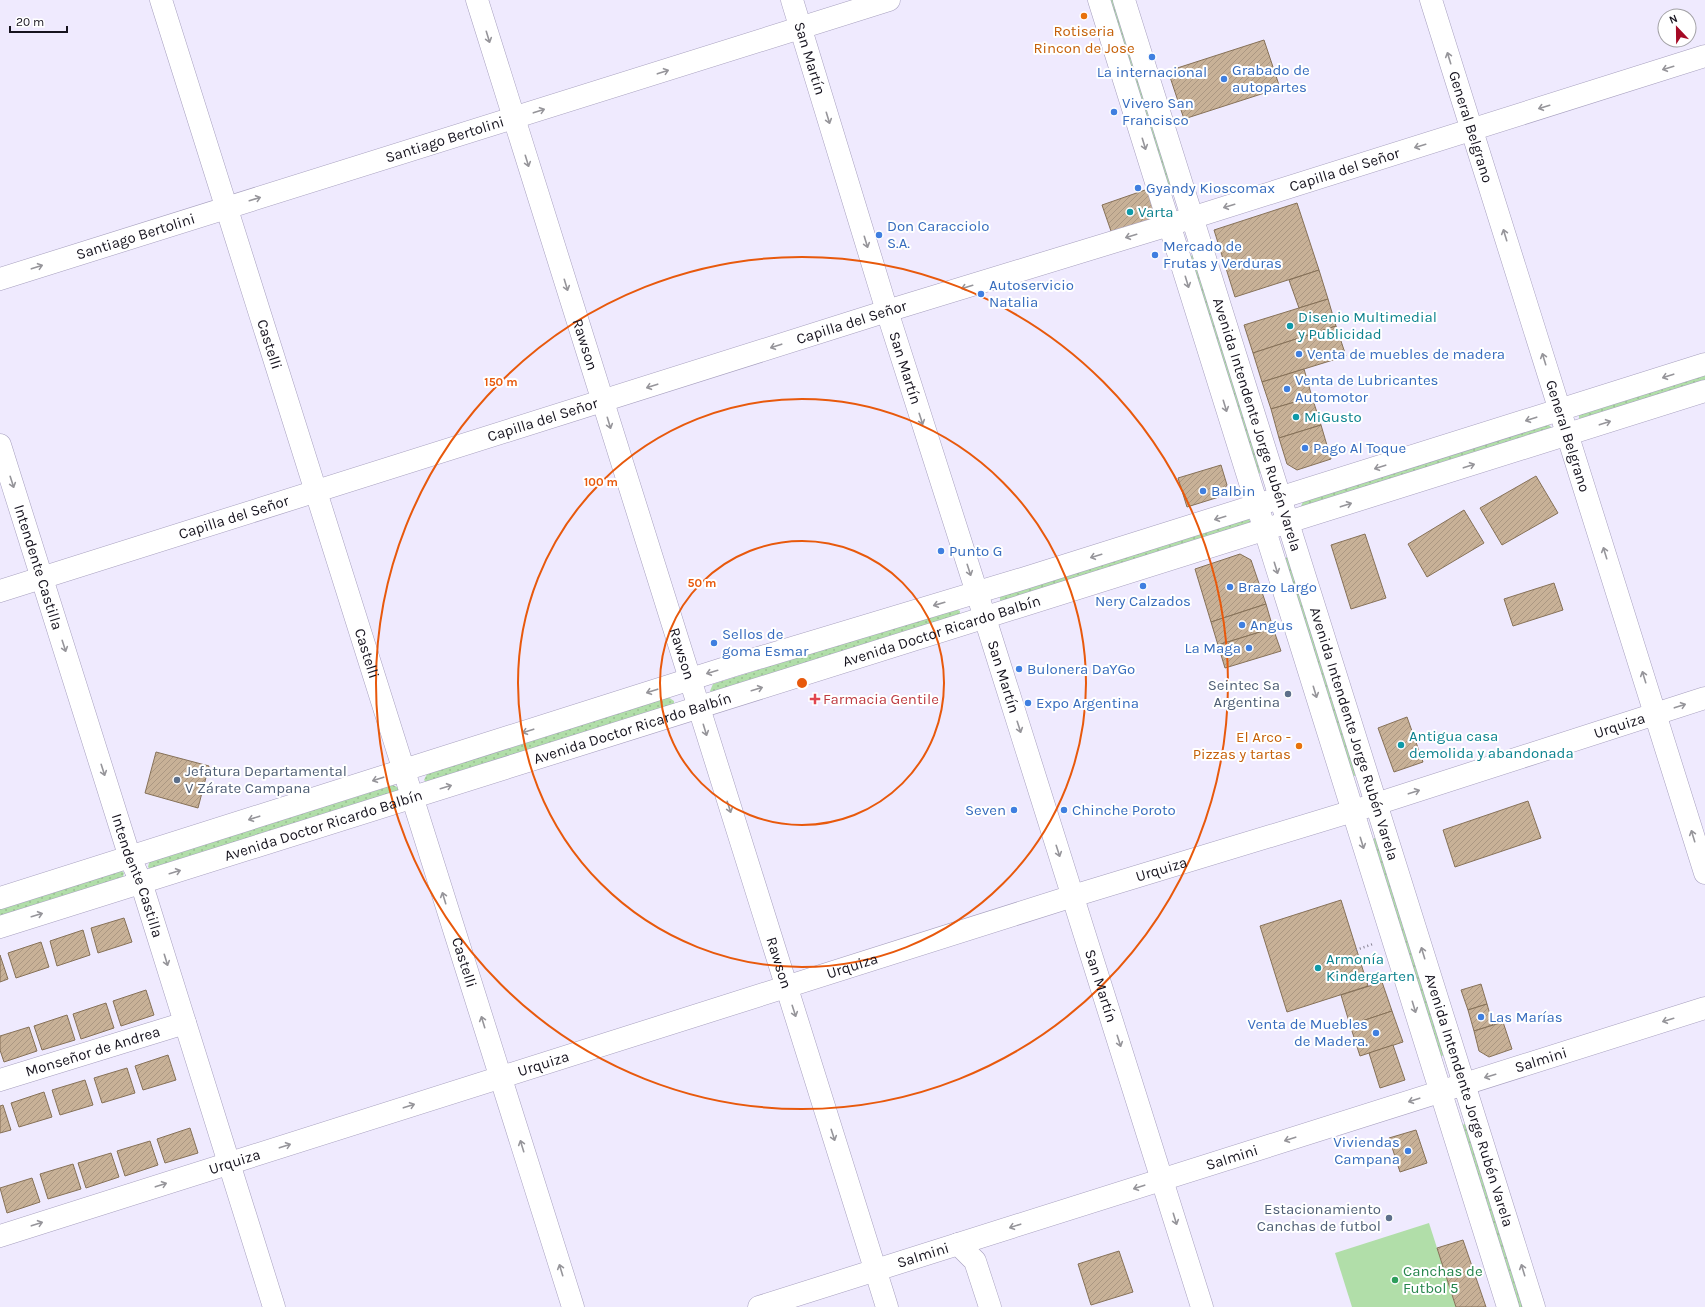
<svg xmlns="http://www.w3.org/2000/svg" width="1705" height="1307" viewBox="0 0 1705 1307" font-family="Karla,sans-serif">
<defs>
<pattern id="grass-dots" width="8" height="8" patternUnits="userSpaceOnUse"><rect width="8" height="8" fill="#b1dea9"/><path d="M2 2h.1M6 6h.1" fill="none" stroke="#98be91" stroke-width="1.8" stroke-linecap="round"/></pattern>
<pattern id="building-hatch" width="6" height="6" patternUnits="userSpaceOnUse"><rect width="6" height="6" fill="#c8b197"/><path d="M-1 1l2-2M0 6l6-6M5 7l2-2" fill="none" stroke="#ab9782"/></pattern>
</defs>
<rect width="100%" height="100%" fill="#efeafe"/>
<g fill="url(#grass-dots)">
<path d="M1107,0H1117L1173,187L1170,189H1167Z"/>
<path d="M1192,255H1195L1262,471L1259,474L1255,473L1189,258Z"/>
<path d="M1705,373V383L1581,421L1579,418V415Z"/>
<path d="M1548,424L1551,427L1550,431L1303,509L1301,506L1304,500Z"/>
<path d="M1248,518L1250,521V525L1002,603L1000,600V596Z"/>
<path d="M1287,557L1291,558L1357,773L1355,776L1351,775L1284,560Z"/>
<path d="M954,608L960,611V615L712,693L710,691L713,684Z"/>
<path d="M668,697L674,701V705L427,783L424,780L427,774Z"/>
<path d="M393,785L399,788L398,792L151,870L148,867L149,863L152,861Z"/>
<path d="M1375,838H1378L1445,1054L1442,1056H1438L1372,840Z"/>
<path d="M121,870L124,873L123,877L0,918V907Z"/>
<path d="M1464,1124H1468L1526,1307H1516L1462,1126Z"/>
</g>
<path fill="#b1dea9" d="M1429,1223L1456,1307H1352L1335,1253Z"/>
<g fill="url(#building-hatch)" stroke="#867158">
<path d="M1264,40L1280,88L1184,119L1168,71Z"/>
<path d="M1148,189L1158,219L1112,234L1102,205Z"/>
<path d="M1297,203L1319,270L1235,297L1214,230Z"/>
<path d="M1319,270L1328,299L1299,308L1289,280Z"/>
<path d="M1328,299L1336,326L1253,353L1244,325Z"/>
<path d="M1336,326L1346,356L1262,382L1253,353Z"/>
<path d="M1304,369L1312,397L1271,409L1262,382Z"/>
<path d="M1312,397L1321,425L1279,438L1271,409Z"/>
<path d="M1321,425L1331,459L1297,470L1287,464L1279,438Z"/>
<path d="M1221,465L1227,485L1219,497L1187,507L1178,478Z"/>
<path d="M1536,476L1558,513L1502,545L1480,508Z"/>
<path d="M1464,510L1484,543L1427,577L1408,544Z"/>
<path d="M1365,534L1386,598L1351,609L1331,545Z"/>
<path d="M1240,554L1251,560L1266,604L1211,622L1195,569Z"/>
<path d="M1554,583L1563,610L1513,626L1504,599Z"/>
<path d="M1266,604L1273,628L1218,645L1211,622Z"/>
<path d="M1273,628L1281,651L1225,668L1218,645Z"/>
<path d="M1407,717L1423,762L1394,772L1378,728Z"/>
<path d="M156,752L209,766L198,808L145,793Z"/>
<path d="M1528,801L1541,838L1455,867L1443,830Z"/>
<path d="M1341,900L1368,986L1287,1012L1260,926Z"/>
<path d="M124,918L132,942L98,953L91,928Z"/>
<path d="M83,930L90,955L57,966L50,941Z"/>
<path d="M41,942L49,967L16,978L8,953Z"/>
<path d="M0,955L8,979L0,982Z"/>
<path d="M1382,982L1392,1011L1350,1025L1341,995Z"/>
<path d="M1481,984L1487,1004L1468,1010L1461,990Z"/>
<path d="M146,990L154,1015L121,1026L113,1001Z"/>
<path d="M106,1003L114,1028L81,1039L73,1014Z"/>
<path d="M1487,1004L1493,1025L1474,1031L1468,1010Z"/>
<path d="M1392,1011L1403,1042L1360,1056L1350,1025Z"/>
<path d="M67,1015L75,1040L42,1050L34,1026Z"/>
<path d="M1503,1022L1512,1049L1489,1057L1479,1051L1474,1031Z"/>
<path d="M29,1027L37,1051L4,1062L0,1050V1036Z"/>
<path d="M1393,1045L1405,1080L1380,1088L1369,1053Z"/>
<path d="M168,1055L176,1080L143,1090L135,1066Z"/>
<path d="M127,1068L135,1093L102,1103L94,1078Z"/>
<path d="M85,1080L93,1105L60,1115L52,1090Z"/>
<path d="M44,1092L52,1117L19,1127L11,1103Z"/>
<path d="M3,1105L11,1130L0,1133V1106Z"/>
<path d="M190,1128L198,1153L165,1163L157,1139Z"/>
<path d="M1416,1130L1427,1163L1400,1172L1389,1138Z"/>
<path d="M150,1141L158,1165L125,1176L117,1151Z"/>
<path d="M111,1153L119,1177L86,1188L78,1163Z"/>
<path d="M73,1164L81,1189L48,1199L40,1174Z"/>
<path d="M32,1178L40,1202L7,1213L0,1188Z"/>
<path d="M1463,1240L1486,1307H1456L1437,1248Z"/>
<path d="M1119,1251L1133,1292L1091,1305L1078,1264Z"/>
</g>
<g fill="none" stroke-linecap="round" stroke-linejoin="round">
<g stroke="#a69fbe" stroke-width="23">
<g id="minor">
<path id="s1" d="M161,0L573,1307"/>
<path id="s2" d="M477,0L887,1307"/>
<path id="s3" d="M792,0L887,311L985,618L1202,1307"/>
<path id="s4" d="M1431,0L1705,873"/>
<path id="s5" d="M0,279L889,0"/>
<path id="s6" d="M0,445L130,858L141,882L274,1307"/>
<path id="s7" d="M0,591L887,311L1169,225L1705,56"/>
<path id="s8" d="M0,1080L185,1023"/>
<path id="s9" d="M0,1236L1073,896L1376,804L1705,698"/>
<path d="M958,1244L975,1261L990,1307"/>
<path id="s10" d="M759,1307L1705,1008"/>
</g>
</g>
<g stroke="#a69fbe" stroke-width="23">
<g id="secondary">
<path d="M1099,0L1508,1307"/>
<path id="s11" d="M1124,0L1534,1307"/>
<path d="M0,898L735,665L1025,578L1705,364"/>
<path id="s12" d="M0,927L1705,391"/>
</g>
</g>
<path stroke="#868292" stroke-width="2.5" stroke-dasharray="1 3" stroke-linecap="butt" d="M1356,950L1373,944"/>
<use href="#minor" stroke="#fff" stroke-width="22"/>
<use href="#secondary" stroke="#fff" stroke-width="22"/>
</g>
<defs><path id="oneway-shaft" d="M-6 0H5M1.5-3L5.5 0L1.5 3" fill="none" stroke-width="1.6" stroke-linecap="round" stroke-linejoin="round"/></defs>
<g stroke="#96959a">
<use href="#oneway-shaft" transform="translate(488 37) rotate(73)"/>
<use href="#oneway-shaft" transform="translate(1449 58) rotate(-107)"/>
<use href="#oneway-shaft" transform="translate(1668 68) rotate(163)"/>
<use href="#oneway-shaft" transform="translate(663 72) rotate(-18)"/>
<use href="#oneway-shaft" transform="translate(1544 107) rotate(163)"/>
<use href="#oneway-shaft" transform="translate(539 111) rotate(-18)"/>
<use href="#oneway-shaft" transform="translate(828 118) rotate(73)"/>
<use href="#oneway-shaft" transform="translate(1144 144) rotate(73)"/>
<use href="#oneway-shaft" transform="translate(1420 146) rotate(163)"/>
<use href="#oneway-shaft" transform="translate(527 161) rotate(73)"/>
<use href="#oneway-shaft" transform="translate(255 199) rotate(-17)"/>
<use href="#oneway-shaft" transform="translate(1229 206) rotate(163)"/>
<use href="#oneway-shaft" transform="translate(1505 235) rotate(-107)"/>
<use href="#oneway-shaft" transform="translate(1131 236) rotate(163)"/>
<use href="#oneway-shaft" transform="translate(866 242) rotate(73)"/>
<use href="#oneway-shaft" transform="translate(37 267) rotate(-18)"/>
<use href="#oneway-shaft" transform="translate(1187 282) rotate(73)"/>
<use href="#oneway-shaft" transform="translate(566 285) rotate(73)"/>
<use href="#oneway-shaft" transform="translate(967 287) rotate(163)"/>
<use href="#oneway-shaft" transform="translate(776 346) rotate(162)"/>
<use href="#oneway-shaft" transform="translate(1544 359) rotate(-107)"/>
<use href="#oneway-shaft" transform="translate(1668 376) rotate(162)"/>
<use href="#oneway-shaft" transform="translate(652 386) rotate(162)"/>
<use href="#oneway-shaft" transform="translate(1225 406) rotate(73)"/>
<use href="#oneway-shaft" transform="translate(921 419) rotate(72)"/>
<use href="#oneway-shaft" transform="translate(1531 419) rotate(162)"/>
<use href="#oneway-shaft" transform="translate(609 423) rotate(73)"/>
<use href="#oneway-shaft" transform="translate(1605 423) rotate(-18)"/>
<use href="#oneway-shaft" transform="translate(1469 466) rotate(-18)"/>
<use href="#oneway-shaft" transform="translate(1380 467) rotate(162)"/>
<use href="#oneway-shaft" transform="translate(12 482) rotate(72)"/>
<use href="#oneway-shaft" transform="translate(1346 505) rotate(-18)"/>
<use href="#oneway-shaft" transform="translate(1220 518) rotate(163)"/>
<use href="#oneway-shaft" transform="translate(1605 553) rotate(-107)"/>
<use href="#oneway-shaft" transform="translate(1096 556) rotate(163)"/>
<use href="#oneway-shaft" transform="translate(1276 568) rotate(73)"/>
<use href="#oneway-shaft" transform="translate(969 570) rotate(72)"/>
<use href="#oneway-shaft" transform="translate(939 604) rotate(164)"/>
<use href="#oneway-shaft" transform="translate(64 646) rotate(72)"/>
<use href="#oneway-shaft" transform="translate(712 672) rotate(163)"/>
<use href="#oneway-shaft" transform="translate(1644 677) rotate(-107)"/>
<use href="#oneway-shaft" transform="translate(757 689) rotate(-17)"/>
<use href="#oneway-shaft" transform="translate(652 691) rotate(162)"/>
<use href="#oneway-shaft" transform="translate(1315 692) rotate(73)"/>
<use href="#oneway-shaft" transform="translate(1680 706) rotate(-18)"/>
<use href="#oneway-shaft" transform="translate(1019 727) rotate(72)"/>
<use href="#oneway-shaft" transform="translate(705 730) rotate(73)"/>
<use href="#oneway-shaft" transform="translate(528 731) rotate(162)"/>
<use href="#oneway-shaft" transform="translate(103 770) rotate(72)"/>
<use href="#oneway-shaft" transform="translate(378 779) rotate(162)"/>
<use href="#oneway-shaft" transform="translate(446 787) rotate(-17)"/>
<use href="#oneway-shaft" transform="translate(1414 792) rotate(-18)"/>
<use href="#oneway-shaft" transform="translate(729 807) rotate(72)"/>
<use href="#oneway-shaft" transform="translate(254 818) rotate(162)"/>
<use href="#oneway-shaft" transform="translate(1693 836) rotate(-107)"/>
<use href="#oneway-shaft" transform="translate(1362 843) rotate(73)"/>
<use href="#oneway-shaft" transform="translate(1058 851) rotate(72)"/>
<use href="#oneway-shaft" transform="translate(175 872) rotate(-17)"/>
<use href="#oneway-shaft" transform="translate(444 898) rotate(-107)"/>
<use href="#oneway-shaft" transform="translate(37 915) rotate(-17)"/>
<use href="#oneway-shaft" transform="translate(1423 953) rotate(-107)"/>
<use href="#oneway-shaft" transform="translate(166 960) rotate(73)"/>
<use href="#oneway-shaft" transform="translate(1414 1007) rotate(73)"/>
<use href="#oneway-shaft" transform="translate(794 1011) rotate(72)"/>
<use href="#oneway-shaft" transform="translate(1668 1020) rotate(163)"/>
<use href="#oneway-shaft" transform="translate(483 1022) rotate(-107)"/>
<use href="#oneway-shaft" transform="translate(1119 1041) rotate(72)"/>
<use href="#oneway-shaft" transform="translate(1490 1076) rotate(163)"/>
<use href="#oneway-shaft" transform="translate(1414 1100) rotate(162)"/>
<use href="#oneway-shaft" transform="translate(409 1106) rotate(-18)"/>
<use href="#oneway-shaft" transform="translate(833 1135) rotate(72)"/>
<use href="#oneway-shaft" transform="translate(1290 1139) rotate(162)"/>
<use href="#oneway-shaft" transform="translate(285 1146) rotate(-18)"/>
<use href="#oneway-shaft" transform="translate(522 1146) rotate(-107)"/>
<use href="#oneway-shaft" transform="translate(161 1185) rotate(-18)"/>
<use href="#oneway-shaft" transform="translate(1139 1187) rotate(162)"/>
<use href="#oneway-shaft" transform="translate(1175 1219) rotate(73)"/>
<use href="#oneway-shaft" transform="translate(37 1224) rotate(-18)"/>
<use href="#oneway-shaft" transform="translate(1015 1226) rotate(162)"/>
<use href="#oneway-shaft" transform="translate(561 1270) rotate(-107)"/>
<use href="#oneway-shaft" transform="translate(1523 1270) rotate(-107)"/>
</g>
<g fill="none" stroke="#e8590c" stroke-width="2">
<circle cx="802" cy="683" r="142"/>
<circle cx="802" cy="683" r="284"/>
<circle cx="802" cy="683" r="426"/>
</g>
<g fill="#e8710a" stroke="#fff" stroke-width="1.5">
<circle cx="1084" cy="16" r="4"/>
<circle cx="1299" cy="746" r="4"/>
</g>
<g fill="#3f7fe0" stroke="#fff" stroke-width="1.5">
<circle cx="1152" cy="57" r="4"/>
<circle cx="1224" cy="79" r="4"/>
<circle cx="1114" cy="112" r="4"/>
<circle cx="1138" cy="188" r="4"/>
<circle cx="879" cy="235" r="4"/>
<circle cx="1155" cy="255" r="4"/>
<circle cx="981" cy="294" r="4"/>
<circle cx="1299" cy="354" r="4"/>
<circle cx="1287" cy="389" r="4"/>
<circle cx="1305" cy="448" r="4"/>
<circle cx="1203" cy="491" r="4"/>
<circle cx="941" cy="551" r="4"/>
<circle cx="1143" cy="586" r="4"/>
<circle cx="1230" cy="587" r="4"/>
<circle cx="1242" cy="625" r="4"/>
<circle cx="714" cy="643" r="4"/>
<circle cx="1249" cy="648" r="4"/>
<circle cx="1019" cy="669" r="4"/>
<circle cx="1028" cy="703" r="4"/>
<circle cx="1014" cy="810" r="4"/>
<circle cx="1064" cy="810" r="4"/>
<circle cx="1481" cy="1017" r="4"/>
<circle cx="1376" cy="1033" r="4"/>
<circle cx="1408" cy="1151" r="4"/>
</g>
<g fill="#0f9aa8" stroke="#fff" stroke-width="1.5">
<circle cx="1130" cy="212" r="4"/>
<circle cx="1290" cy="326" r="4"/>
<circle cx="1296" cy="417" r="4"/>
<circle cx="1401" cy="745" r="4"/>
<circle cx="1318" cy="968" r="4"/>
</g>
<g fill="#5c6f8a" stroke="#fff" stroke-width="1.5">
<circle cx="1288" cy="694" r="4"/>
<circle cx="177" cy="780" r="4"/>
<circle cx="1389" cy="1218" r="4"/>
</g>
<path fill="#e0444e" stroke="#fff" stroke-width="1.5" d="M813 693h4v4h4v4h-4v4h-4v-4h-4v-4h4z"/>
<circle fill="#2e9e5b" stroke="#fff" stroke-width="1.5" cx="1395" cy="1280" r="4"/>
<g text-anchor="middle" dominant-baseline="central" stroke-width="4" stroke-linejoin="round" paint-order="stroke">
<g font-size="15" fill="#c56008" stroke="#fff">
<text x="1084" y="31">Rotiseria<tspan x="1084" dy="17">Rincon de Jose</tspan></text>
<text x="1291" y="737" text-anchor="end">El Arco -<tspan x="1291" dy="17">Pizzas y tartas</tspan></text>
</g>
<g font-size="15" fill="#16131e" stroke="#fff">
<text stroke="none"><textPath href="#s3" startOffset="61">San Martín</textPath></text>
<text stroke="none"><textPath href="#s4" startOffset="133">General Belgrano</textPath></text>
<text stroke="none"><textPath href="#s5" startOffset="466">Santiago Bertolini</textPath></text>
<text stroke="none"><textPath href="#s7" startOffset="1409">Capilla del Señor</textPath></text>
<text stroke="none"><textPath href="#s5" startOffset="142">Santiago Bertolini</textPath></text>
<text stroke="none"><textPath href="#s7" startOffset="893">Capilla del Señor</textPath></text>
<text stroke="none"><textPath href="#s1" startOffset="361">Castelli</textPath></text>
<text stroke="none"><textPath href="#s2" startOffset="361">Rawson</textPath></text>
<text stroke="none"><textPath href="#s3" startOffset="385">San Martín</textPath></text>
<text stroke="none"><textPath href="#s7" startOffset="569">Capilla del Señor</textPath></text>
<text stroke="none"><textPath href="#s11" startOffset="445">Avenida Intendente Jorge Rubén Varela</textPath></text>
<text stroke="none"><textPath href="#s4" startOffset="457">General Belgrano</textPath></text>
<text stroke="none"><textPath href="#s7" startOffset="245">Capilla del Señor</textPath></text>
<text stroke="none"><textPath href="#s6" startOffset="128">Intendente Castilla</textPath></text>
<text stroke="none"><textPath href="#s12" startOffset="987">Avenida Doctor Ricardo Balbín</textPath></text>
<text stroke="none"><textPath href="#s1" startOffset="685">Castelli</textPath></text>
<text stroke="none"><textPath href="#s2" startOffset="685">Rawson</textPath></text>
<text stroke="none"><textPath href="#s3" startOffset="709">San Martín</textPath></text>
<text stroke="none"><textPath href="#s9" startOffset="1698">Urquiza</textPath></text>
<text stroke="none"><textPath href="#s12" startOffset="663">Avenida Doctor Ricardo Balbín</textPath></text>
<text stroke="none"><textPath href="#s11" startOffset="769">Avenida Intendente Jorge Rubén Varela</textPath></text>
<text stroke="none"><textPath href="#s12" startOffset="339">Avenida Doctor Ricardo Balbín</textPath></text>
<text stroke="none"><textPath href="#s9" startOffset="1218">Urquiza</textPath></text>
<text stroke="none"><textPath href="#s6" startOffset="452">Intendente Castilla</textPath></text>
<text stroke="none"><textPath href="#s1" startOffset="1009">Castelli</textPath></text>
<text stroke="none"><textPath href="#s2" startOffset="1009">Rawson</textPath></text>
<text stroke="none"><textPath href="#s9" startOffset="894">Urquiza</textPath></text>
<text stroke="none"><textPath href="#s3" startOffset="1033">San Martín</textPath></text>
<text stroke="none"><textPath href="#s8" startOffset="97">Monseñor de Andrea</textPath></text>
<text stroke="none"><textPath href="#s10" startOffset="820">Salmini</textPath></text>
<text stroke="none"><textPath href="#s9" startOffset="570">Urquiza</textPath></text>
<text stroke="none"><textPath href="#s11" startOffset="1153">Avenida Intendente Jorge Rubén Varela</textPath></text>
<text stroke="none"><textPath href="#s10" startOffset="496">Salmini</textPath></text>
<text stroke="none"><textPath href="#s9" startOffset="246">Urquiza</textPath></text>
<text stroke="none"><textPath href="#s10" startOffset="172">Salmini</textPath></text>
</g>
<g font-size="15" fill="#366cbe" stroke="#fff" text-anchor="start">
<text x="1232" y="70">Grabado de<tspan x="1232" dy="17">autopartes</tspan></text>
<text x="1152" y="72" text-anchor="middle">La internacional</text>
<text x="1122" y="103">Vivero San<tspan x="1122" dy="17">Francisco</tspan></text>
<text x="1146" y="188">Gyandy Kioscomax</text>
<text x="887" y="226">Don Caracciolo<tspan x="887" dy="17">S.A.</tspan></text>
<text x="1163" y="246">Mercado de<tspan x="1163" dy="17">Frutas y Verduras</tspan></text>
<text x="989" y="285">Autoservicio<tspan x="989" dy="17">Natalia</tspan></text>
<text x="1307" y="354">Venta de muebles de madera</text>
<text x="1295" y="380">Venta de Lubricantes<tspan x="1295" dy="17">Automotor</tspan></text>
<text x="1313" y="448">Pago Al Toque</text>
<text x="1211" y="491">Balbin</text>
<text x="949" y="551">Punto G</text>
<text x="1238" y="587">Brazo Largo</text>
<text x="1143" y="601" text-anchor="middle">Nery Calzados</text>
<text x="1250" y="625">Angus</text>
<text x="722" y="634">Sellos de<tspan x="722" dy="17">goma Esmar</tspan></text>
<text x="1241" y="648" text-anchor="end">La Maga</text>
<text x="1027" y="669">Bulonera DaYGo</text>
<text x="1036" y="703">Expo Argentina</text>
<text x="1006" y="810" text-anchor="end">Seven</text>
<text x="1072" y="810">Chinche Poroto</text>
<text x="1489" y="1017">Las Marías</text>
<text x="1368" y="1024" text-anchor="end">Venta de Muebles<tspan x="1368" dy="17">de Madera.</tspan></text>
<text x="1400" y="1142" text-anchor="end">Viviendas<tspan x="1400" dy="17">Campana</tspan></text>
</g>
<g font-size="15" fill="#0d838f" stroke="#fff" text-anchor="start">
<text x="1138" y="212">Varta</text>
<text x="1298" y="317">Disenio Multimedial<tspan x="1298" dy="17">y Publicidad</tspan></text>
<text x="1304" y="417">MiGusto</text>
<text x="1409" y="736">Antigua casa<tspan x="1409" dy="17">demolida y abandonada</tspan></text>
<text x="1326" y="959">Armonía<tspan x="1326" dy="17">Kindergarten</tspan></text>
</g>
<g font-size="15" fill="#4e5e75" stroke="#fff" text-anchor="end">
<text x="1280" y="685">Seintec Sa<tspan x="1280" dy="17">Argentina</tspan></text>
<text x="185" y="771" text-anchor="start">Jefatura Departamental<tspan x="185" dy="17">V Zárate Campana</tspan></text>
<text x="1381" y="1209">Estacionamiento<tspan x="1381" dy="17">Canchas de futbol</tspan></text>
</g>
<g font-size="15" fill="#be3a42" stroke="#fff" text-anchor="start">
<text x="823" y="699">Farmacia Gentile</text>
</g>
<g font-size="15" fill="#27864d" stroke="#fff" text-anchor="start">
<text x="1403" y="1271">Canchas de<tspan x="1403" dy="17">Futbol 5</tspan></text>
</g>
</g>
<circle cx="802" cy="683" r="6" fill="#e8590c" stroke="#fff" stroke-width="2"/>
<g font-size="12" text-anchor="middle" font-weight="bold" fill="#e8590c" stroke="#fff" stroke-width="4" stroke-linejoin="round" paint-order="stroke">
<text x="501" y="386">150 m</text>
<text x="601" y="486">100 m</text>
<text x="702" y="587">50 m</text>
</g>
<g transform="translate(1677 28) rotate(338)"><circle r="19" fill="#ffffff" stroke="#a2a1a5"/>
<path d="M0-3L7 15L0 10L-7 15Z" fill="#a50925"/>
<text y="-6" font-size="11" font-weight="bold" text-anchor="middle" fill="#16131e">N</text>
</g>
<path d="M10 26v6h57v-6" fill="none" stroke="#16131e" stroke-width="2"/>
<text x="16" y="26" font-size="12" fill="#16131e" stroke="#ffffff" stroke-width="3" paint-order="stroke">20 m</text>
</svg>
